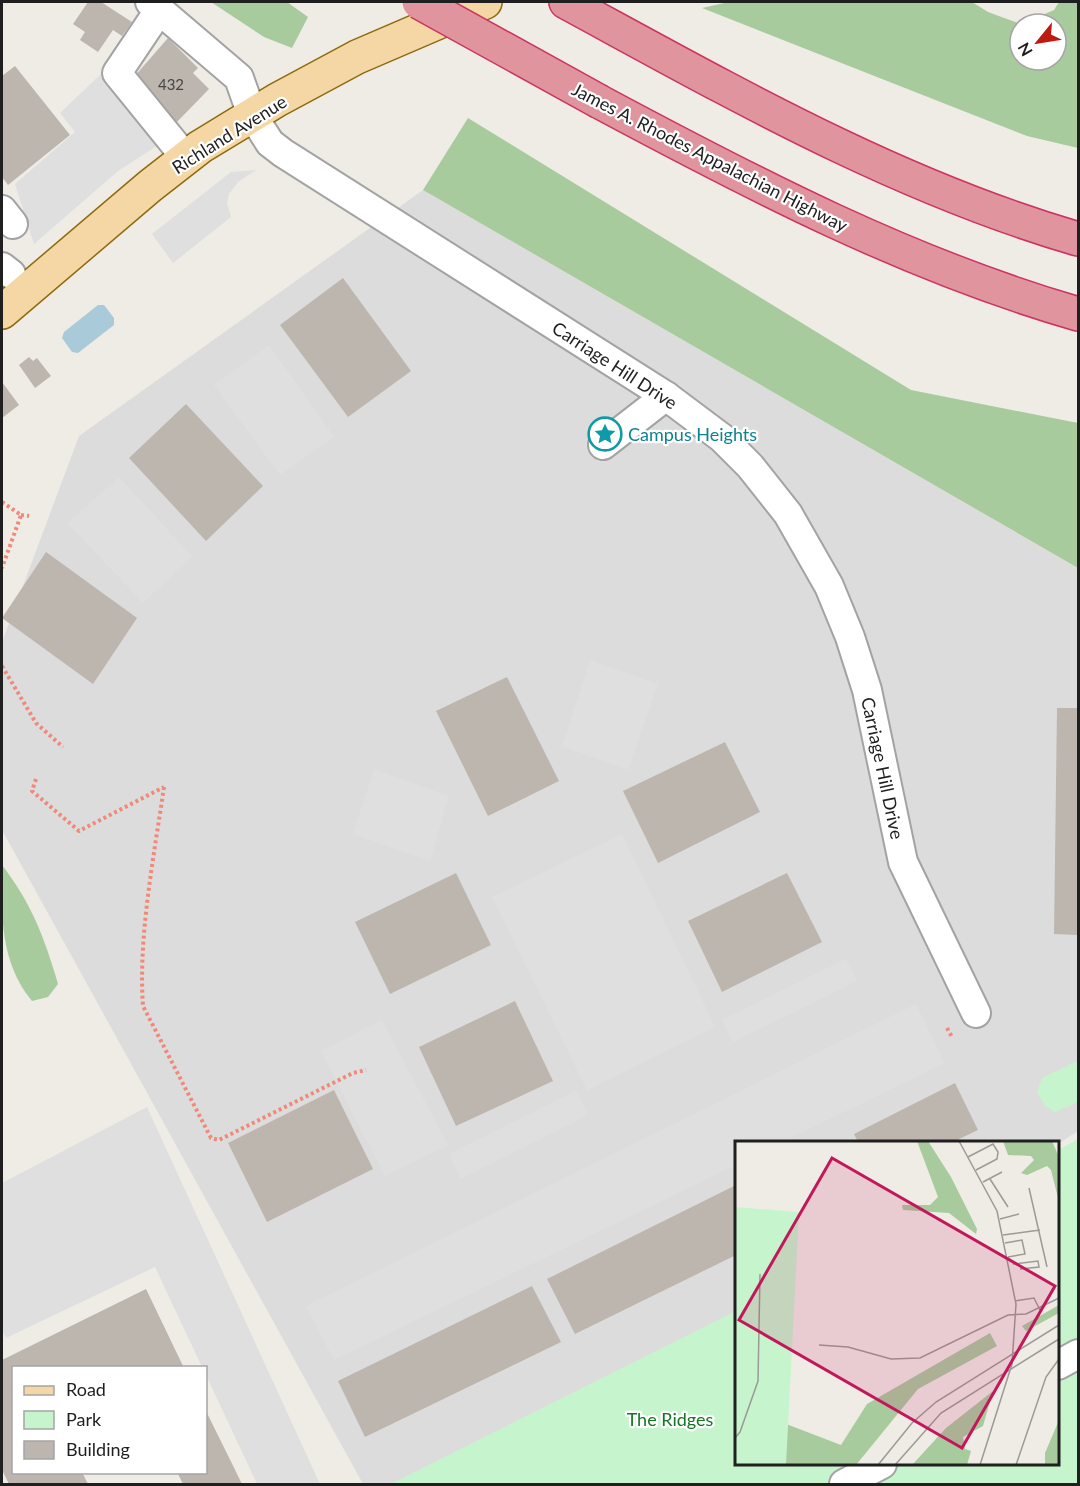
<svg xmlns="http://www.w3.org/2000/svg" width="1080" height="1486" viewBox="0 0 1080 1486" font-family="Lato,sans-serif">
<rect width="100%" height="100%" fill="#efece6"/>
<path fill="#dddcdc" d="M423,190L1078,568V1131L1058,1144L736,1142V1312L393,1484H363L2,830V642L79,436Z"/>
<g fill="#a8cb9e">
<path d="M211,2H287L308,17L292,48L264,37Z"/>
<path d="M729,2H972L988,12L1021,24L1020,60H1056V24H1021L1054,10L1059,2H1078V148L1027,136L702,8Z"/>
<path d="M468,118L911,390L1078,423V568L423,190Z"/>
<path d="M2,865C32,904 44,937 58,984L48,997L32,1001C0,963 1,914 2,865Z"/>
</g>
<g fill="#c6f5cd">
<path d="M1078,1061V1102L1055,1112L1045,1106L1037,1092L1042,1078Z"/>
<path d="M1078,1139V1484H391L736,1311V1464H1058V1150Z"/>
</g>
<g fill="#dfdfdf">
<path d="M102,73L160,144L118,171L34,244L15,184L75,132L60,113Z"/>
<path d="M256,170L238,182L229,194L227,203L231,217L173,263L152,234L231,172Z"/>
<path d="M269,345L334,437L280,475L214,385Z"/>
<path d="M119,477L193,557L143,603L67,523Z"/>
<path d="M590,660L658,684L628,770L562,746Z"/>
<path d="M374,769L449,796L430,861L353,834Z"/>
<path d="M622,834L715,1027L587,1090L492,897Z"/>
<path d="M846,959L857,981L733,1042L722,1020Z"/>
<path d="M916,1004L945,1063L782,1142H736V1165L334,1360L306,1306Z"/>
<path d="M382,1020L448,1145L385,1176L321,1051Z"/>
<path d="M576,1091L588,1115L460,1179L449,1154Z"/>
<path d="M147,1107L320,1484H257L206,1375V1368L202,1367L155,1267L6,1338L2,1330V1183Z"/>
</g>
<path fill="#a9cbd9" d="M98,305H104L114,318V325L78,353L72,352L62,338L64,332Z"/>
<g fill="#bcb6af">
<path d="M88,2H101L132,22L122,36L113,30L98,52L80,40L85,32L73,24Z"/>
<path d="M168,38L198,68L193,73L209,89L175,124L133,78Z"/>
<path d="M15,66L70,135L8,185L2,177V76Z"/>
<path d="M343,278L411,371L348,417L280,325Z"/>
<path d="M29,357L33,361L37,358L51,376L35,388L19,365Z"/>
<path d="M2,382L19,405L2,418Z"/>
<path d="M186,404L263,486L206,541L129,458Z"/>
<path d="M46,552L137,618L93,684L2,618Z"/>
<path d="M507,677L559,781L488,816L436,711Z"/>
<path d="M1057,708H1078V935L1054,934Z"/>
<path d="M725,742L760,812L658,863L623,791Z"/>
<path d="M456,873L491,945L390,994L355,922Z"/>
<path d="M787,873L822,942L722,992L688,921Z"/>
<path d="M515,1001L553,1081L456,1126L419,1047Z"/>
<path d="M955,1083L978,1130L953,1142H858L854,1134Z"/>
<path d="M334,1090L373,1169L267,1222L228,1143Z"/>
<path d="M736,1185V1255L575,1334L547,1279Z"/>
<path d="M532,1286L561,1342L365,1437L338,1381Z"/>
<path d="M146,1289L184,1368H14V1472H82L88,1484H9L2,1470V1360Z"/>
<path d="M206,1411L242,1484H183L177,1472H206Z"/>
</g>
<g fill="none" stroke-linecap="round" stroke-linejoin="round">
<g stroke="#a3a3a3" stroke-width="32">
<g id="minor">
<path d="M150,2L239,78L252,115L270,143L283,153L666,396L722,438L750,466L788,514L829,586L850,637L867,690L903,862L976,1013"/>
<path d="M160,9L117,73L186,158"/>
<path d="M2,210L13,224"/>
<path d="M2,267L11,274"/>
<path d="M603,445L666,396"/>
<path d="M1058,1365L1078,1354"/>
<path d="M844,1484L882,1464"/>
</g>
</g>
<g stroke="#8d6a0c" stroke-width="36">
<path id="major" d="M2,312L150,186L200,147L277,100L357,57L485,2"/>
</g>
<g stroke="#cd335f" stroke-width="36">
<g id="highway">
<path d="M566,2C732,92 896,186 1078,239"/>
<path d="M600,102C755,185 909,265 1078,314"/>
</g>
</g>
<g stroke="#ee8a77" stroke-width="4" stroke-dasharray="3 3" stroke-linecap="butt">
<path d="M2,502L21,515L2,568"/>
<path d="M21,515L29,516"/>
<path d="M2,666L36,723L63,747"/>
<path d="M36,779L32,791L79,831L164,787"/>
<path d="M164,787C154,856 138,937 143,1006L211,1138L219,1140L353,1073L366,1070"/>
<path d="M947,1028L952,1037"/>
</g>
<use href="#minor" stroke="#fff" stroke-width="28"/>
<use href="#major" stroke="#f4d7a5" stroke-width="33"/>
<use href="#highway" stroke="#e0949d" stroke-width="33"/>
<g stroke="#cd335f" stroke-width="36" stroke-linecap="butt">
<path id="highway-bridge" d="M419,2L600,102"/>
</g>
<use href="#highway-bridge" stroke="#e0949d" stroke-width="33"/>
</g>
<defs>
<g id="sight-ring" transform="scale(1.725)"><circle r="9.5" fill="#fff" stroke="#0f9aa8" stroke-width="1.5"/><path d="M0-6L1.8-2.2L6-1.7L2.9 1.2L3.7 5.4L0 3.3L-3.7 5.4L-2.9 1.2L-6-1.7L-1.8-2.2Z" fill="#0f9aa8"/></g>
</defs>
<g fill-rule="evenodd">
<use href="#sight-ring" x="605" y="434"/>
</g>
<g text-anchor="middle" dominant-baseline="central" stroke-width="4.5" stroke-linejoin="round" paint-order="stroke">
<g font-size="15" fill="#464543">
<text x="171" y="84">432</text>
</g>
<g font-size="18" fill="#1f1f1f" stroke="#fff">
<text transform="translate(229 134) rotate(-32)">Richland Avenue</text>
<text transform="translate(710 157) rotate(27)">James A. Rhodes Appalachian Highway</text>
<text transform="translate(615 365) rotate(33)">Carriage Hill Drive</text>
<text transform="translate(883 768) rotate(78)">Carriage Hill Drive</text>
</g>
<g font-size="18" fill="#0d838f" stroke="#fff" text-anchor="start">
<text x="628" y="434">Campus Heights</text>
</g>
<g font-size="18" fill="#147522" stroke="#fff">
<text x="670" y="1419">The Ridges</text>
</g>
</g>
<g transform="translate(735 1141)">
<rect width="324" height="324" fill="#efece6"/>
<path d="M182,0H193L216,36L242,88L241,93L214,72L168,69L167,64H195L203,56ZM268,0H317L324,16V61L316,29L312,25L292,34L286,32L299,19L296,15L273,14ZM324,164V172L291,190L287,185ZM255,192L262,205L183,248L121,324H47L46,281L106,304L132,263ZM258,250L248,285L228,296L230,308L236,310L232,324H177L211,287ZM324,279V324H310V312Z" fill="#a8cb9e"/>
<path d="M0,66L64,71L51,324H0Z" fill="#c6f5cd"/>
<path fill="none" stroke="#9c9a96" stroke-width="1.5" d="M224,0L262,70L281,163L277,223L245,324M233,16L258,3L263,11L262,18L241,29M255,38L273,66M248,41L267,31M294,47L312,126M265,78L284,73M268,94L305,89M270,102L287,99L290,113L273,116M278,123L303,120L304,126L285,128M280,160L299,157L305,169M84,204L113,206L156,218L185,217L273,174L291,173L324,157M0,297L5,291L23,240L25,133M143,324L177,282L201,261L324,184M160,324L206,272L324,198M281,324L311,236L324,218"/>
<path fill="#c2185b" fill-opacity="0.15" stroke="#c2185b" stroke-width="3" d="M97,17L320,145L227,307L4,179Z"/>
<rect width="324" height="324" fill="none" stroke="#1f1f1f" stroke-width="3"/>
</g>
<rect width="1080" height="1486" fill="none" stroke="#1f1f1f" stroke-width="6"/>
<rect x="12" y="1366" width="195" height="108" fill="#ffffff" stroke="#a5a5a5" stroke-width="1.5"/>
<rect x="24" y="1386" width="30" height="9" fill="#f4d7a5" stroke="#a5a5a5" stroke-width="1.5"/>
<text x="66" y="1396" font-size="18" fill="#1f1f1f">Road</text>
<rect x="24" y="1411" width="30" height="18" fill="#c6f5cd" stroke="#a5a5a5" stroke-width="1.5"/>
<text x="66" y="1426" font-size="18" fill="#1f1f1f">Park</text>
<rect x="24" y="1441" width="30" height="18" fill="#bcb6af" stroke="#a5a5a5" stroke-width="1.5"/>
<text x="66" y="1456" font-size="18" fill="#1f1f1f">Building</text>
<g transform="translate(1038 42) rotate(240)"><circle r="28" fill="#ffffff" stroke="#a5a5a5" stroke-width="1.5"/>
<path d="M0-4.5L10 22L0 15L-10 22Z" fill="#bd1a10"/>
<text y="-9" font-size="16" font-weight="bold" text-anchor="middle" fill="#1f1f1f">N</text>
</g>
</svg>
